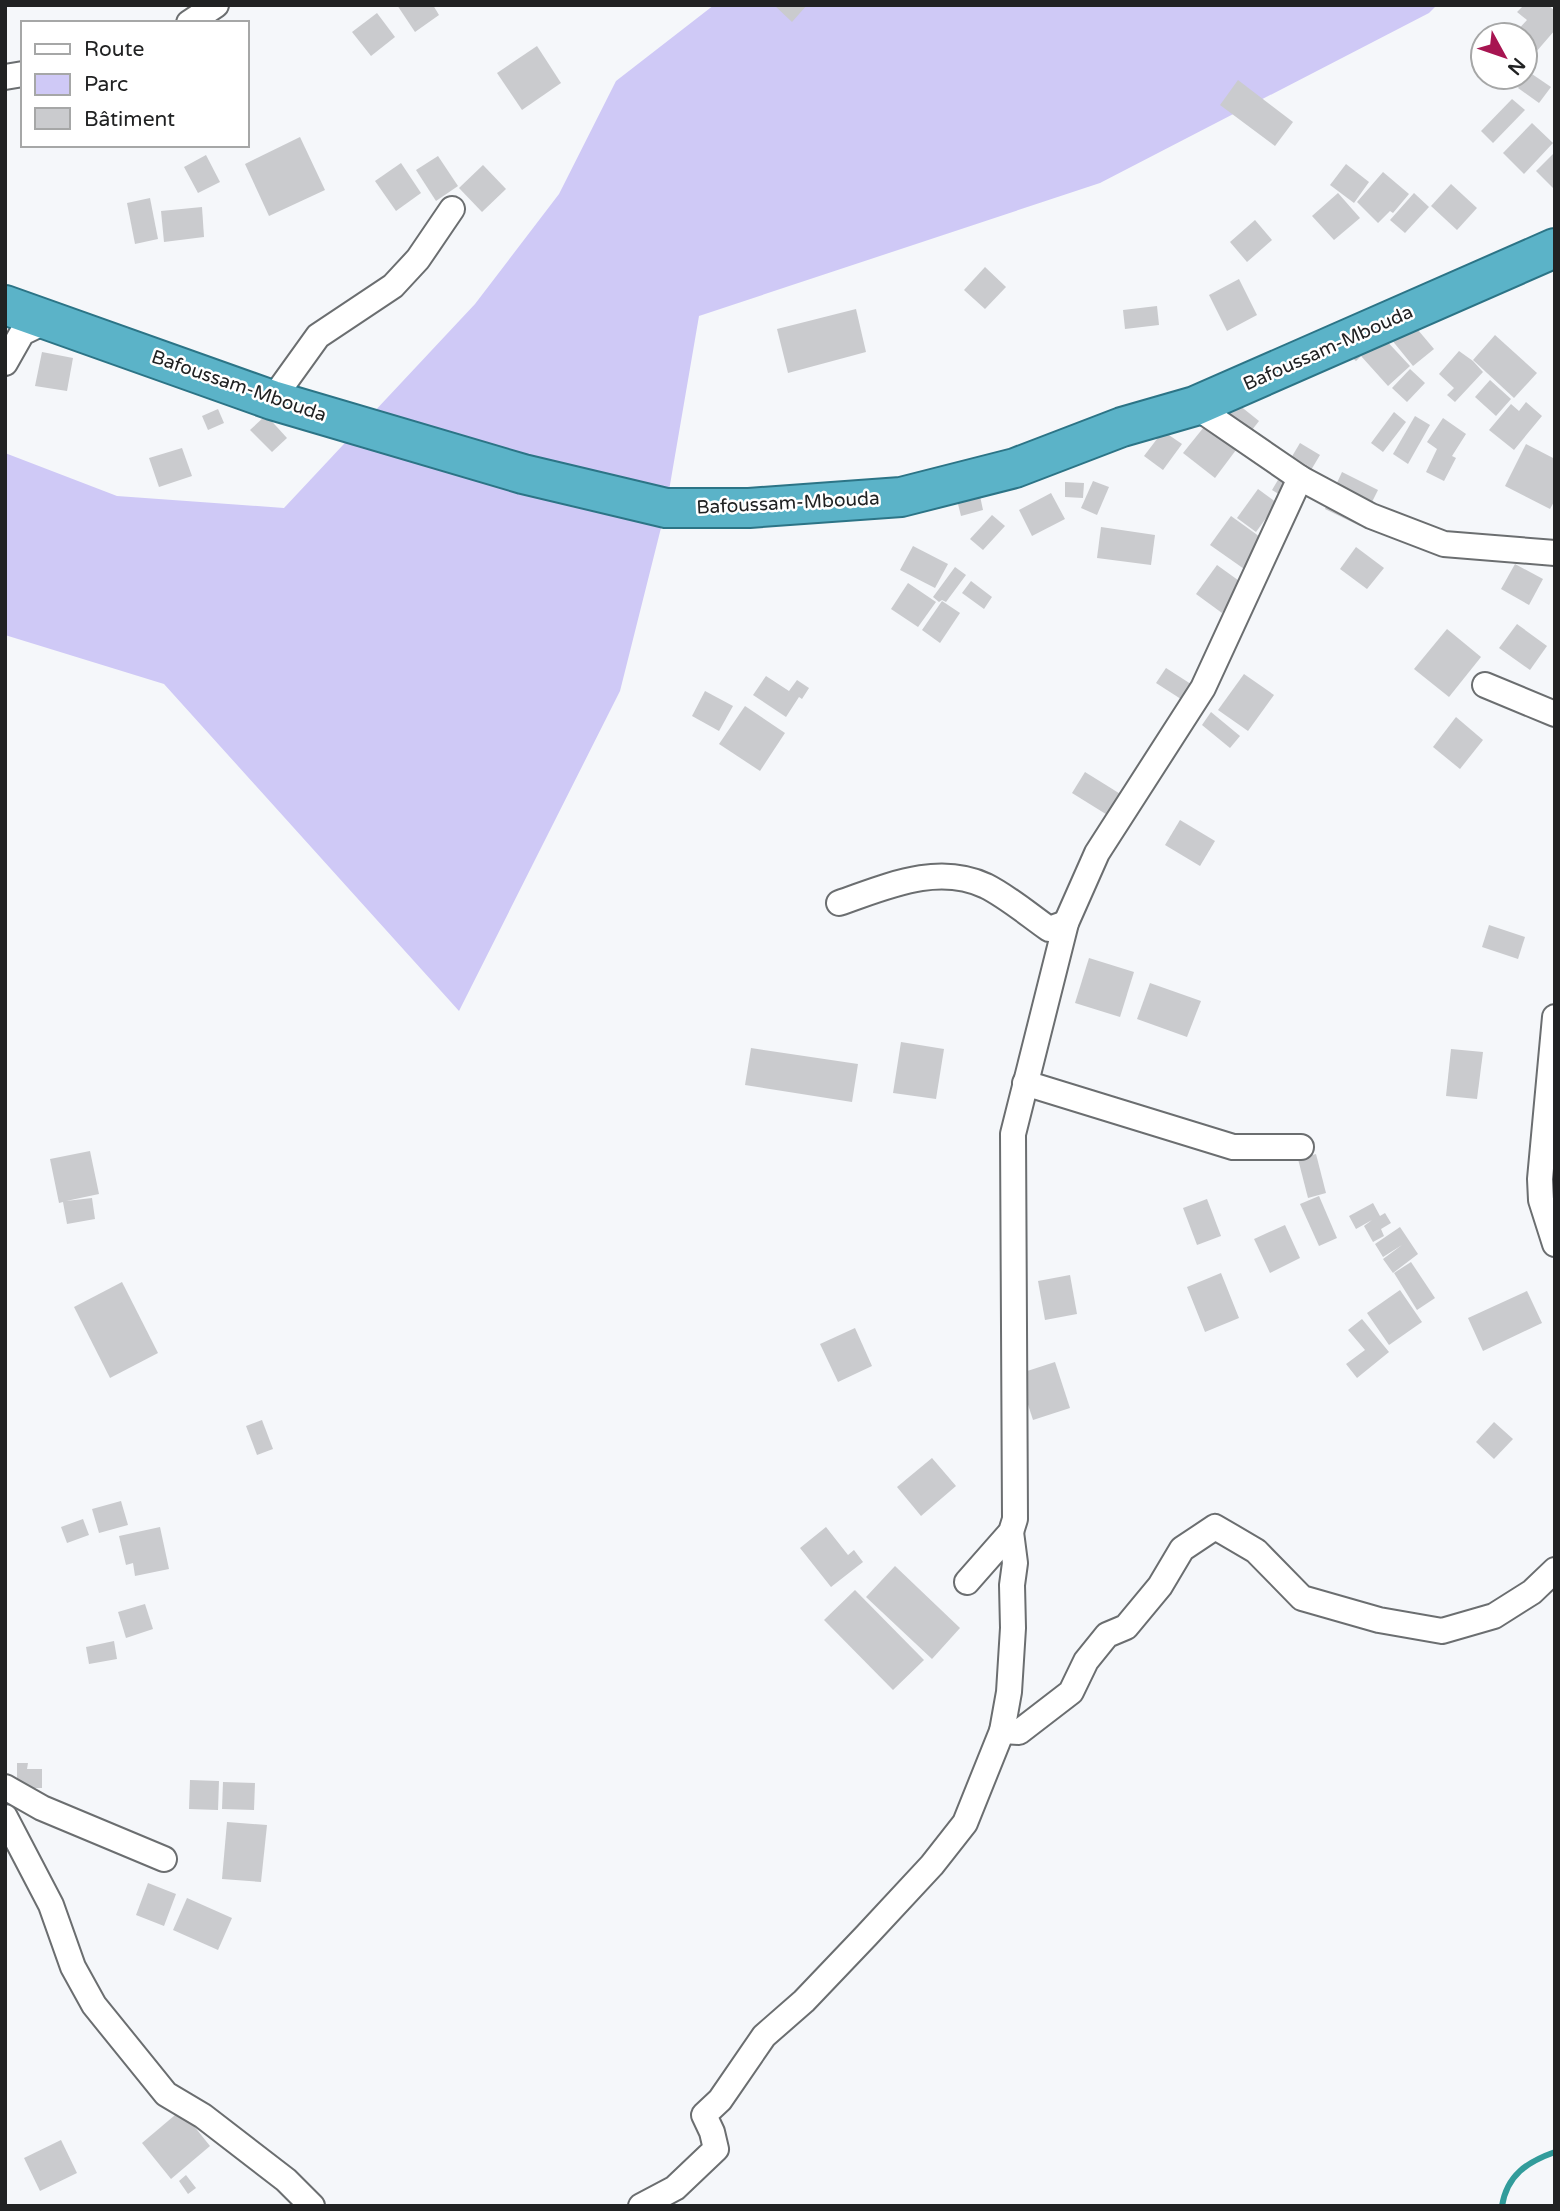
<svg xmlns="http://www.w3.org/2000/svg" width="1560" height="2211" viewBox="0 0 1560 2211" font-family="'Varela Round',sans-serif">
<rect width="100%" height="100%" fill="#f5f7fa"/>
<path fill="#cfc9f6" d="M714,5H1437L1429,13L1100,183L699,316L666,508L620,691L459,1011L164,684L5,635V453L117,496L284,508L475,304L559,194L616,81Z"/>
<g fill="none" stroke-linecap="round" stroke-linejoin="round">
<path stroke="#329c9b" stroke-width="6" d="M1502,2206C1507,2175 1527,2162 1555,2152"/>
</g>
<g fill="#cacbce">
<path d="M397,5H433L439,15L415,32Z"/>
<path d="M774,5H807L792,22Z"/>
<path d="M1524,5H1548L1555,11V30L1536,52L1525,42V35L1515,33L1527,20L1517,12Z"/>
<path d="M377,13L395,37L371,56L352,32Z"/>
<path d="M537,46L561,83L522,110L497,73Z"/>
<path d="M1529,72L1551,87L1539,103L1518,88Z"/>
<path d="M1238,80L1293,122L1275,146L1220,105Z"/>
<path d="M1512,99L1525,110L1493,143L1481,131Z"/>
<path d="M1532,123L1553,143L1524,174L1503,153Z"/>
<path d="M300,137L325,190L269,216L245,164Z"/>
<path d="M1555,152V190L1536,171Z"/>
<path d="M206,155L220,182L198,193L184,167Z"/>
<path d="M438,156L458,186L436,201L416,170Z"/>
<path d="M401,163L421,193L396,211L375,181Z"/>
<path d="M1346,164L1369,182L1354,203L1330,185Z"/>
<path d="M483,165L506,189L482,212L459,188Z"/>
<path d="M1383,172L1409,194L1393,213L1390,211L1378,223L1357,202Z"/>
<path d="M1451,184L1477,208L1457,230L1431,206Z"/>
<path d="M1338,193L1360,218L1334,240L1312,216Z"/>
<path d="M1414,193L1429,207L1405,233L1390,220Z"/>
<path d="M150,198L158,239L135,244L127,203Z"/>
<path d="M202,207L204,237L164,242L161,211Z"/>
<path d="M1255,220L1272,240L1247,262L1230,242Z"/>
<path d="M985,267L1006,287L985,309L964,290Z"/>
<path d="M1239,279L1257,315L1227,331L1209,295Z"/>
<path d="M1157,306L1159,325L1125,329L1123,310Z"/>
<path d="M856,309L866,352L788,373L777,329Z"/>
<path d="M1407,317L1434,349L1413,366L1387,334Z"/>
<path d="M1495,335L1537,373L1514,398L1473,360Z"/>
<path d="M1382,336L1410,366L1388,386L1361,356L1356,361L1341,349Z"/>
<path d="M1459,351L1473,361L1483,372L1455,402L1447,395L1454,388L1439,374Z"/>
<path d="M42,352L73,358L67,391L35,386Z"/>
<path d="M1410,369L1425,383L1407,402L1392,388Z"/>
<path d="M1490,380L1511,399L1496,416L1475,397Z"/>
<path d="M1234,401L1259,421L1245,439L1220,420Z"/>
<path d="M1526,402L1542,416L1514,450L1489,430L1511,404L1519,411Z"/>
<path d="M218,409L224,423L208,430L202,416Z"/>
<path d="M1394,412L1406,422L1383,452L1371,443Z"/>
<path d="M266,415L287,438L272,452L250,430Z"/>
<path d="M1415,416L1430,425L1408,464L1393,454Z"/>
<path d="M1443,418L1466,434L1452,456L1456,458L1444,481L1426,472L1437,449L1427,442Z"/>
<path d="M1208,422L1239,446L1215,478L1183,453Z"/>
<path d="M1163,431L1182,444L1163,470L1144,456Z"/>
<path d="M1300,443L1320,455L1292,502L1272,490Z"/>
<path d="M1526,444L1555,459V500L1550,509L1505,486Z"/>
<path d="M182,448L192,476L159,487L149,458Z"/>
<path d="M1342,472L1378,490L1360,526L1325,509Z"/>
<path d="M1093,481L1109,487L1097,515L1081,508Z"/>
<path d="M977,482L983,510L961,516L954,488Z"/>
<path d="M1065,482L1084,483L1083,498L1065,497Z"/>
<path d="M1258,489L1277,503L1256,532L1237,518Z"/>
<path d="M1051,493L1065,519L1032,536L1019,510Z"/>
<path d="M992,515L1005,526L983,550L970,539Z"/>
<path d="M1231,516L1267,542L1247,571L1210,545Z"/>
<path d="M1101,527L1155,535L1151,565L1097,558Z"/>
<path d="M913,546L948,564L935,588L900,570Z"/>
<path d="M1356,547L1384,568L1367,589L1340,569Z"/>
<path d="M1515,564L1543,579L1529,605L1501,589Z"/>
<path d="M1217,565L1242,583L1222,613L1196,594Z"/>
<path d="M955,567L966,575L946,602L942,600L939,602L933,597Z"/>
<path d="M971,581L992,597L984,609L962,593Z"/>
<path d="M908,583L936,602L918,627L891,609Z"/>
<path d="M942,601L960,613L940,643L922,630Z"/>
<path d="M1517,624L1547,646L1530,670L1499,648Z"/>
<path d="M1447,629L1481,657L1449,697L1414,669Z"/>
<path d="M1166,668L1194,686L1184,701L1156,683Z"/>
<path d="M1244,674L1274,695L1248,731L1218,710Z"/>
<path d="M766,676L789,691L797,680L809,688L802,699L799,697L786,717L753,695Z"/>
<path d="M705,691L733,706L719,731L692,716Z"/>
<path d="M745,706L785,733L760,771L719,744Z"/>
<path d="M1211,712L1240,736L1230,748L1202,725Z"/>
<path d="M1456,717L1483,740L1460,769L1433,747Z"/>
<path d="M1085,772L1122,795L1109,816L1072,793Z"/>
<path d="M1180,820L1215,841L1200,866L1165,845Z"/>
<path d="M1489,925L1525,937L1518,959L1482,947Z"/>
<path d="M1089,958L1134,972L1120,1017L1075,1003Z"/>
<path d="M1150,983L1201,1001L1187,1037L1137,1019Z"/>
<path d="M901,1042L944,1049L936,1099L893,1093Z"/>
<path d="M751,1048L858,1064L852,1102L745,1085Z"/>
<path d="M1451,1049L1483,1052L1477,1099L1446,1096Z"/>
<path d="M90,1151L99,1194L66,1201L92,1198L95,1219L67,1224L63,1202L59,1203L50,1159Z"/>
<path d="M1316,1154L1326,1193L1308,1198L1298,1159Z"/>
<path d="M1319,1196L1337,1238L1319,1246L1300,1204Z"/>
<path d="M1207,1199L1221,1236L1197,1245L1183,1208Z"/>
<path d="M1373,1203L1380,1216L1385,1213L1391,1223L1381,1229L1384,1236L1373,1242L1364,1226L1372,1220L1356,1229L1349,1216Z"/>
<path d="M1285,1225L1300,1258L1270,1273L1254,1239Z"/>
<path d="M1400,1227L1418,1254L1393,1273L1383,1259L1402,1245L1383,1257L1375,1244Z"/>
<path d="M1411,1262L1435,1298L1417,1310L1394,1273Z"/>
<path d="M1221,1273L1239,1318L1205,1332L1187,1287Z"/>
<path d="M1070,1275L1077,1314L1045,1320L1038,1281Z"/>
<path d="M122,1282L158,1353L110,1378L74,1307Z"/>
<path d="M1400,1290L1422,1322L1389,1345L1367,1313Z"/>
<path d="M1527,1291L1542,1323L1483,1351L1468,1318Z"/>
<path d="M1362,1319L1389,1352L1357,1378L1346,1364L1365,1350L1348,1330Z"/>
<path d="M855,1328L872,1366L838,1382L820,1344Z"/>
<path d="M1055,1362L1070,1408L1033,1420L1018,1374Z"/>
<path d="M262,1420L273,1449L257,1455L246,1426Z"/>
<path d="M1494,1422L1513,1439L1494,1459L1476,1442Z"/>
<path d="M932,1458L956,1486L921,1516L897,1487Z"/>
<path d="M121,1501L128,1525L99,1533L92,1509Z"/>
<path d="M83,1519L89,1535L67,1543L61,1527Z"/>
<path d="M160,1527L169,1569L135,1576L133,1563L126,1565L119,1536Z"/>
<path d="M826,1527L848,1555L854,1550L863,1562L831,1587L800,1548Z"/>
<path d="M895,1566L960,1628L932,1659L866,1597Z"/>
<path d="M855,1590L924,1660L893,1690L824,1620Z"/>
<path d="M145,1604L153,1629L126,1638L118,1612Z"/>
<path d="M114,1641L117,1659L89,1664L86,1647Z"/>
<path d="M17,1763H28L27,1769H42V1788H17Z"/>
<path d="M190,1780L219,1781L218,1810L189,1809Z"/>
<path d="M223,1782L255,1783L254,1810L222,1809Z"/>
<path d="M227,1822L267,1825L261,1882L222,1879Z"/>
<path d="M148,1883L176,1894L164,1926L136,1915Z"/>
<path d="M187,1898L232,1918L218,1950L173,1930Z"/>
<path d="M181,2110L210,2146L171,2179L142,2143Z"/>
<path d="M61,2140L77,2173L40,2191L24,2158Z"/>
<path d="M186,2175L196,2188L188,2194L179,2181Z"/>
</g>
<g fill="none" stroke-linecap="round" stroke-linejoin="round">
<g stroke="#6b6e70" stroke-width="28">
<g id="minor">
<path d="M189,23L216,5"/>
<path d="M5,77L23,74"/>
<path d="M5,363L22,333L51,319"/>
<path d="M272,400L318,336L393,286L418,259L452,209"/>
<path d="M1195,406L1300,478L1371,516L1444,544L1555,553"/>
<path d="M1485,685L1555,714"/>
<path d="M839,903C886,887 937,863 986,886C1008,897 1029,915 1049,929L1066,923"/>
<path d="M1555,1017L1540,1179L1541,1200L1555,1244"/>
<path d="M1025,1083L1233,1147H1301"/>
<path d="M967,1582L1011,1532L1015,1519L1013,1134L1066,923L1097,853L1203,688L1300,478"/>
<path d="M1002,1731L1019,1732L1071,1692L1086,1661L1107,1635L1126,1627L1160,1586L1182,1549L1215,1527L1256,1551L1302,1598L1379,1620L1442,1631L1494,1616L1532,1592L1555,1570"/>
<path d="M5,1787L42,1808L164,1859"/>
<path d="M5,1817L51,1905L73,1967L94,2005L166,2094L203,2116L286,2180L312,2206"/>
<path d="M641,2206L675,2188L716,2149L712,2132L704,2115L720,2100L764,2036L804,2001L866,1936L932,1865L965,1823L1002,1731L1009,1692L1013,1628L1012,1585L1015,1563L1011,1532"/>
</g>
</g>
<g stroke="#2c7486" stroke-width="42">
<path id="trunk" d="M5,305L272,400L523,474L666,508H749L901,497L1015,468L1122,427L1195,406L1555,248"/>
</g>
<use href="#minor" stroke="#fff" stroke-width="24"/>
<use href="#trunk" stroke="#5bb3c8" stroke-width="38"/>
</g>
<g text-anchor="middle" dominant-baseline="central" stroke-width="5" stroke-linejoin="round" paint-order="stroke">
<g font-size="19" fill="#212223" stroke="#fff">
<text transform="translate(1328 348) rotate(-24)">Bafoussam-Mbouda</text>
<text transform="translate(239 386) rotate(19)">Bafoussam-Mbouda</text>
<text transform="translate(788 503) rotate(-3)">Bafoussam-Mbouda</text>
</g>
</g>
<rect width="1560" height="2211" fill="none" stroke="#212223" stroke-width="14"/>
<rect x="21" y="21" width="228" height="126" fill="#ffffff" stroke="#a6a7a7" stroke-width="2"/>
<rect x="35" y="44" width="35" height="10" fill="#ffffff" stroke="#a6a7a7" stroke-width="2"/>
<text x="84" y="56" font-size="21" fill="#212223">Route</text>
<rect x="35" y="74" width="35" height="21" fill="#cfc9f6" stroke="#a6a7a7" stroke-width="2"/>
<text x="84" y="91" font-size="21" fill="#212223">Parc</text>
<rect x="35" y="108" width="35" height="21" fill="#cacbce" stroke="#a6a7a7" stroke-width="2"/>
<text x="84" y="126" font-size="21" fill="#212223">Bâtiment</text>
<g transform="translate(1504 56) rotate(130)"><circle r="33" fill="#ffffff" stroke="#a6a7a7" stroke-width="2"/>
<path d="M0-5L12 26L0 18L-12 26Z" fill="#a71551"/>
<text y="-10" font-size="19" font-weight="bold" text-anchor="middle" fill="#212223">N</text>
</g>
</svg>
